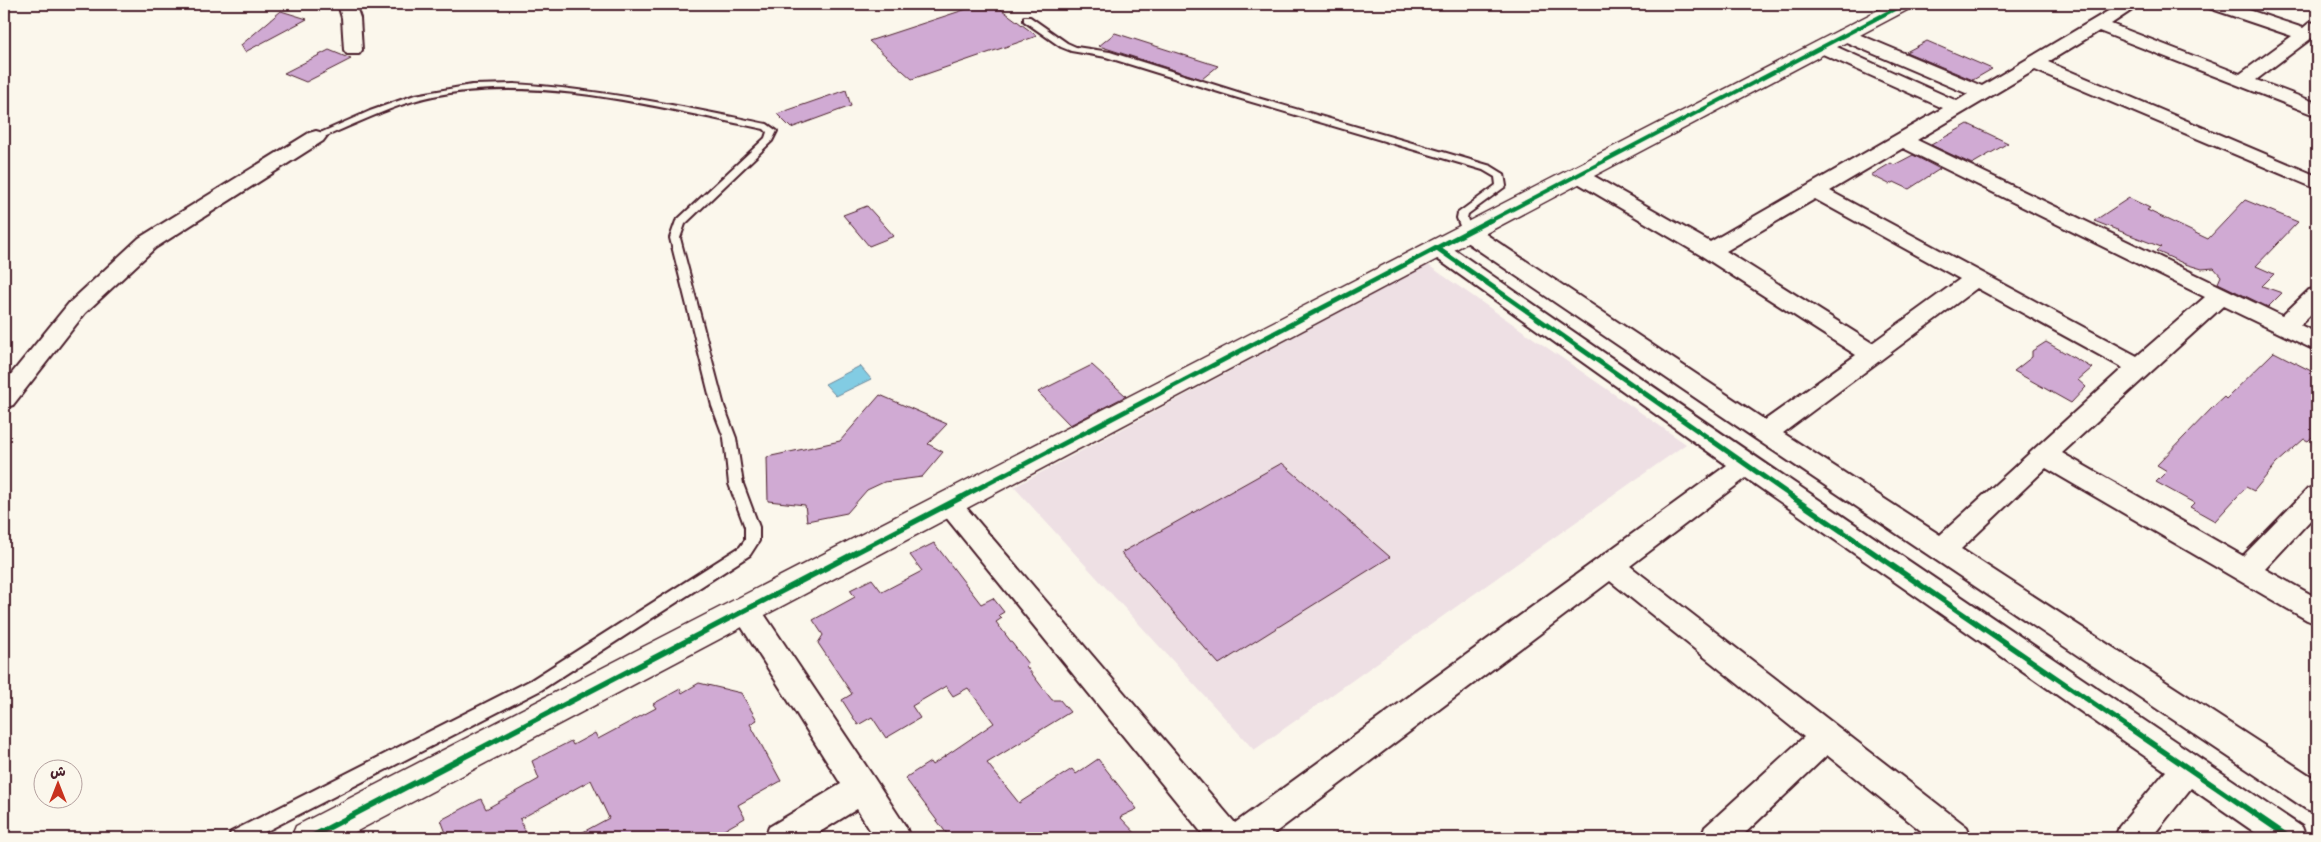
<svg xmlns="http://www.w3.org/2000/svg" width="2321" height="842" viewBox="0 0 2321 842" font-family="Delius,'Playpen Sans Arabic',sans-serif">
<rect width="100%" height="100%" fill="#fbf7ec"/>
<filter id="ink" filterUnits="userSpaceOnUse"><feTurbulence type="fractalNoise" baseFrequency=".02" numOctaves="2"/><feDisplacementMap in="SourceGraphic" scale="10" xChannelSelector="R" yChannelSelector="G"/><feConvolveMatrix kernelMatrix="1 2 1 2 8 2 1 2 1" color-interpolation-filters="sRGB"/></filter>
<g filter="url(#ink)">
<path fill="#eee0e4" d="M1428,265L1686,444L1254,750L1014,487Z"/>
<path fill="#82cce3" stroke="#6c8799" d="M860,366L871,379L836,396L825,384Z"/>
<g fill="#d0aad3" stroke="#4a1f2b">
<path d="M982,4H994L1037,36L912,79L869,41Z"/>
<path d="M281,11L307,19L245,52L241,45Z"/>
<path d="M1115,33L1218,66L1202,79L1099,46Z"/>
<path d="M1927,41L1992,69L1973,80L1906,52Z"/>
<path d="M329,50L351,59L306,82L284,73Z"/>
<path d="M846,90L851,106L791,128L777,114Z"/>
<path d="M1968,124L2008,143L1972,164L1931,145Z"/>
<path d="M1913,155L1940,169L1909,189L1894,182L1889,184L1871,175L1891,163L1894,165Z"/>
<path d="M2129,198L2150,208L2147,210L2208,239L2245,200L2298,222L2256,266L2274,274L2262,286L2282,293L2268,307L2218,283L2221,276L2214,268L2202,269L2185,264L2156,251L2161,247L2094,221Z"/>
<path d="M867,206L894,236L869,246L843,215Z"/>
<path d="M2046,342L2092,368L2078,380L2086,387L2071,403L2014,371L2032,357V351Z"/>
<path d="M2274,352L2317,374V432L2308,441L2304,439L2276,464L2254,491L2246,487L2215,521L2190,507L2194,503L2156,482L2167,471L2157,465L2213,407L2224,397L2226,399Z"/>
<path d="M1092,365L1126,396L1070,425L1038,392Z"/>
<path d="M880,395L947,424L928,444L943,452L922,477L884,482L867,490L847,513L807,521L805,505L768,501L767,457L840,441Z"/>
<path d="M1282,463L1390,557L1219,664L1121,553Z"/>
<path d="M934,543L981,604L993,598L1004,612L999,615L1002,618L996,622L1028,664L1026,666L1052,700H1060L1070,712L987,763L1019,803L1072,769L1076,774L1098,759L1137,809L1120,817L1140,838H950L905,778L930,762L932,765L994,723L968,688L953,696L946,686L912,706L920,718L886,738L872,717L858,725L842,700L852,694L818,643L823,635L813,620L855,597L850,590L872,579L882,592L922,571L910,555Z"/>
<path d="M699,683L741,693L757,720L750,724L781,781L738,805L745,818L710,838H572L609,818L591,780L520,819L528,838H448L441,820L481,799L486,809L539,779L532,761L571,741L573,745L595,733L598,739L656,708L653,704L680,689L682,693Z"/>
</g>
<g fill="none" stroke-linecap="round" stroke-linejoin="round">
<g stroke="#4a1f2b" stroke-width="4">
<g id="lane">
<path d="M1024,17H1030L1067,43L1076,47L1110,52L1244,94L1491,166L1504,174L1506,186L1468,214L1467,218L1472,232L1467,235L1463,234L1457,218L1458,213L1496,185L1495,177L1483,170L1238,98L1106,57L1071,51L1061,47L1024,21Z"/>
<path d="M514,84C600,89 683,107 767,124L777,131L772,141L685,224L680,238L724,406L736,438L743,484L759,527V541L750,555L541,690L253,838H229L231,832L531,680L740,547L745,540V527L729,484L724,438L712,406L670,238L676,221L765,138L767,132L764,129C659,108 540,74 433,96C394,104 356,124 319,139L316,140L311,137L370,111L415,95L472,85Z"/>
</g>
</g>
<g stroke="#4a1f2b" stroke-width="4">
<g id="street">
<path d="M338,4H355L360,18L362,50L359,54H347L344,50L342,18Z"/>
<path d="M2120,4H2141L2111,24L2240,74L2292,36L2209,8L2207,4H2231L2303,28L2309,23L2317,22V34L2256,80L2317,103V116L2099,31L2048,62L2317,176V189L2035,70L1917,140L2282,316L2309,290L2317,288V308L2300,325L2317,333V351L2223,306L2062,453L2243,556L2308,489L2317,486V513L2265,569L2317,598V624L2307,620L2046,468L1961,549L2317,780V813L2306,809L1756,439L1459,237L1456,232L1459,227L1467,225L1475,227L1765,420L1856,355L1702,256L1571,179L1568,175L1571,171L1578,169L1585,171L1710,242L1943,108L1816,51L1813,47L1816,43H1828L1957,101L1968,94L1839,39L1836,35L1839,31H1851L1982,86ZM1903,148L2205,297L2137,356L1830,191ZM1815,199L1960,279L1872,343L1726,251ZM1977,288L2123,368L1940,535L1783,433Z"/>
<path d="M316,131L323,133L326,137L323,141L155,248L85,313L13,405L4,408V383L69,303L139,238L309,133Z"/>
<path d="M1437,241L1445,243C1729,440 2016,634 2302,827L2306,838H2263L2191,788L2151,838H2115L2119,827L2166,771L1746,478L1630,566L1967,827L1971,838H1930L1827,755L1740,838H1701L1705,827L1804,737L1610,581L1268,838H1206L936,505L940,498L949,495L958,498L1235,823L1727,465L1429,253L1426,248L1429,243Z"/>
<path d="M746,598L756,602L874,778L906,827L910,838H875L857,809L810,838H765L769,827L841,784L736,618L732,610L736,602Z"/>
</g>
</g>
<g stroke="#4a1f2b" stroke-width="3">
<path id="secondary" d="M1890,4H1913L1911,8L344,838H291L296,826Z"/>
</g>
<use href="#lane" fill="#fbf7ec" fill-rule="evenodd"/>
<use href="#street" fill="#fbf7ec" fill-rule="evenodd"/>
<use href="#secondary" fill="#fbf7ec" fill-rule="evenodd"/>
<g stroke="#fbf7ec" stroke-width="6">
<path id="cycleway-far2" d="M1488,222L1904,4"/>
</g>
<g stroke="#fbf7ec" stroke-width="8">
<g id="cycleway-far1">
<path d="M1437,248L1794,498"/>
<path d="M960,498L1490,220"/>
</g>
</g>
<g stroke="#fbf7ec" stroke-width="9">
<g id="cycleway">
<path d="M1792,497L2290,838"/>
<path d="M309,838L962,497"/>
</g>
</g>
<use href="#cycleway-far2" stroke="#00873e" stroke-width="4"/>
<use href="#cycleway-far1" stroke="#00873e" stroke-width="5"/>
<use href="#cycleway" stroke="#00873e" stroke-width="5.5"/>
</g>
</g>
<rect width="2321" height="842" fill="none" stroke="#fbf7ec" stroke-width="20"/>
<rect x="10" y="10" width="2301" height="822" fill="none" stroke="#4a1f2b" stroke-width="2" filter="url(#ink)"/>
<g transform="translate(58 784)"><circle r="24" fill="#fbf7ec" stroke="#b4a19f"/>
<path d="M0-4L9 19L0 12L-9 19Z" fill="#c8321e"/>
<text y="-8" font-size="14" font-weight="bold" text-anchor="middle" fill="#4a1f2b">ش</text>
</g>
</svg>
